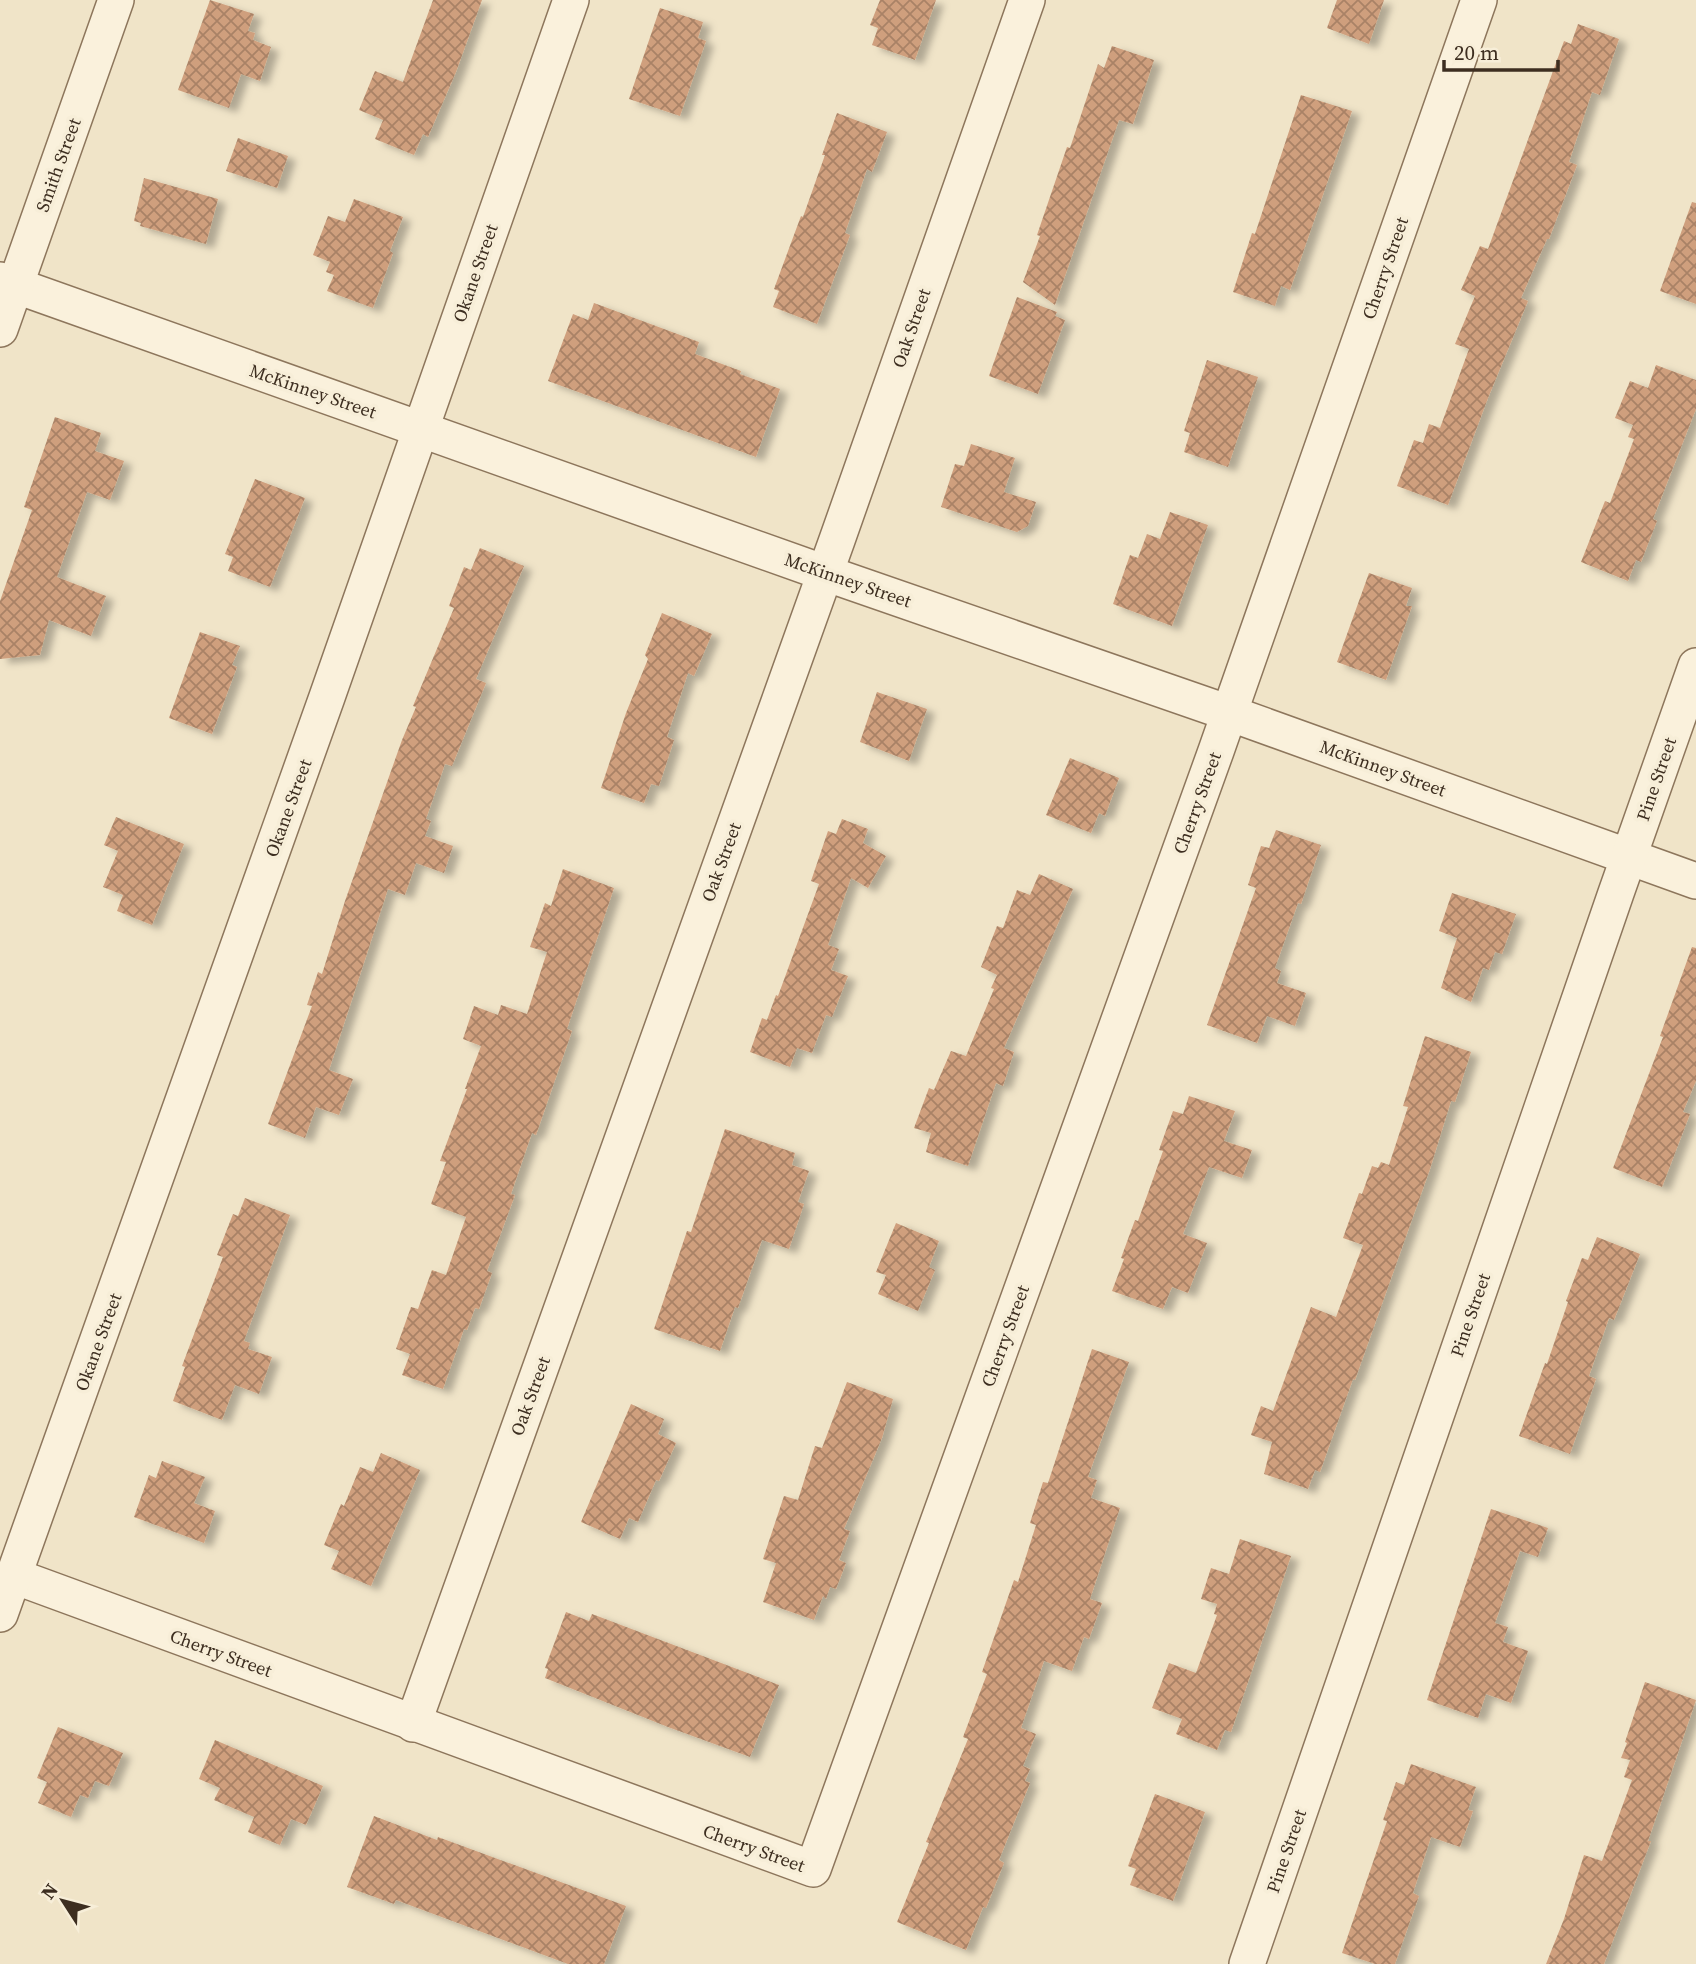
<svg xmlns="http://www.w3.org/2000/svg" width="1696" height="1964" viewBox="0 0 1696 1964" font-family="'Source Serif 4',serif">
<defs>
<pattern id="building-cross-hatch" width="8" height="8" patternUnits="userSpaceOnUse" patternTransform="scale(1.75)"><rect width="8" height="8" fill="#cf9f7d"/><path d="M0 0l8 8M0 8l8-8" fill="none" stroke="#a98266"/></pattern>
<filter id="shadow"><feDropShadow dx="8" dy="4.5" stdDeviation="3.5" flood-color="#0004"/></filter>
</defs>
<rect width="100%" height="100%" fill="#f0e4c8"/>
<g fill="url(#building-cross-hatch)" filter="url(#shadow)">
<path d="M210,0L254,14L248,31L255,33L253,40L271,47L260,81L241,74L229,108L178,90Z"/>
<path d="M433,0H482L456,72L428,137L423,134L414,155L375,139L383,120L359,110L375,71L403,82Z"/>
<path d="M880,0H936L915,60L872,45L878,28L870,25Z"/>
<path d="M1337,0H1384L1369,44L1327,28Z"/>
<path d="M660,8L703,22L698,38L706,41L680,116L629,99Z"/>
<path d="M1578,24L1619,39L1600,95L1592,92L1569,162L1577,165L1549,239H1547L1521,298L1528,301L1488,398L1448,505L1397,486L1414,440L1423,443L1429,424L1440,428L1469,349L1455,344L1475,296L1461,290L1480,246L1488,249L1564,41L1571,44Z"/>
<path d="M1112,46L1154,60L1133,124L1119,120L1055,305L1023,282L1040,236L1037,235L1067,147L1070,148L1098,64L1104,68Z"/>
<path d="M1301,95L1352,111L1290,290L1281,286L1275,306L1233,292L1252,233L1255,234Z"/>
<path d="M837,113L887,132L872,172L867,169L845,233L850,235L817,324L773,307L779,291L774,289L801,216L803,217L825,155H822Z"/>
<path d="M238,138L288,156L277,188L226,171Z"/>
<path d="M144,178L218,199L206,244L140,226L141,223L134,221Z"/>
<path d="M354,199L403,217L390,251L393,253L373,308L327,291L334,275L326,272L330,262L313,255L328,216L345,222Z"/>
<path d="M1692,202L1696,203V304L1660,291Z"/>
<path d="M1017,297L1057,312L1055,316L1065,320L1038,394L989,376Z"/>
<path d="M594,303L699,342L695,354L741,371L740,374L780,389L756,457L548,381L573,314L588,320Z"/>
<path d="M1207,360L1258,377L1228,467L1184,452L1190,433L1184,431Z"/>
<path d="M1656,365L1696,380V409L1653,519L1657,521L1641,562L1636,560L1628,581L1581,562L1605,501L1610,503L1634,439L1628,437L1633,425L1615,418L1630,381L1648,388Z"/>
<path d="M55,417L101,433L95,451L124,461L110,500L87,492L57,577L106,596L91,636L49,620L40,655L0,659V601L32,510L24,507Z"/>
<path d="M971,444L1015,458L1004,492L1036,502L1028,526L1017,532L941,507L955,464L964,466Z"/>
<path d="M255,479L305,498L270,587L228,571L233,557L225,554Z"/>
<path d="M1170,512L1208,525L1172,626L1113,604L1130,555L1138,558L1147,534L1160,539Z"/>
<path d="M480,548L524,566L476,679L486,683L452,766L445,764L426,819L431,821L425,836L453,846L444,873L416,863L405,895L388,889L329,1070L353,1079L339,1115L316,1107L305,1138L268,1124L312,1006L307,1005L318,972L322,974L345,901L402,740L416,707L413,706L454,608L449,606L464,567L471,570Z"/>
<path d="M1369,573L1412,588L1406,606H1412L1386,680L1337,662Z"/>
<path d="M662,613L712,634L694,676L688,673L667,737L674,740L659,786L651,784L644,803L601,788L626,713L648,659L645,655Z"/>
<path d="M200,632L240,646L232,665L237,667L212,734L169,718Z"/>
<path d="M877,692L927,709L909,761L860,742Z"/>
<path d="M1070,758L1119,778L1105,816L1099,813L1091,833L1046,815Z"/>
<path d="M116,817L184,844L152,925L117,911L123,895L103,887L118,851L104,845Z"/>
<path d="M842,819L868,829L863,843L886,856L868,888L851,878L828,945L839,949L831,970L848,976L832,1017L826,1015L812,1053L797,1048L790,1067L750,1052L762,1018L767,1020L776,995L778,996L819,884L811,881L828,831L836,834Z"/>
<path d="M1276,830L1321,845L1301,904L1298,903L1275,968L1281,971L1277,983L1306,993L1295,1026L1267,1016L1257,1043L1207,1025L1256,888L1248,885L1261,846L1269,848Z"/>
<path d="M563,869L614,888L567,1029L572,1031L536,1135L532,1133L511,1194L515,1195L487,1271L492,1273L479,1309L475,1308L467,1330L464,1329L443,1389L402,1375L410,1354L396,1349L411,1307L418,1309L432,1270L446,1275L466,1217L431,1204L446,1162L440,1161L467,1089H465L481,1046L463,1039L474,1006L498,1015L501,1005L527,1014L547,952L530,947L545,903L551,906Z"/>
<path d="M1039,874L1073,889L1004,1048L1014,1052L1003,1086L996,1083L968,1166L926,1152L931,1133L914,1128L929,1088L934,1090L951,1051L966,1056L994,989L991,988L997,975L981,967L997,926L1003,928L1017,890L1030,895Z"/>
<path d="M1452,893L1516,914L1502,954L1495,952L1489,970L1483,968L1471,1002L1441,988L1457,938L1439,931Z"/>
<path d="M1692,947L1696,948V1081L1683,1112L1690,1114L1662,1187L1613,1168L1663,1037L1660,1036Z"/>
<path d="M1425,1036L1471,1052L1455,1102L1451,1101L1430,1169L1355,1380L1353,1379L1320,1472L1315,1470L1308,1489L1264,1474L1272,1442L1251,1435L1261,1406L1273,1411L1311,1307L1336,1317L1363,1245L1343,1238L1359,1193L1362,1194L1372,1166L1378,1168L1381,1162L1389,1165L1408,1107L1403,1106Z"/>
<path d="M1189,1096L1235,1111L1224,1141L1252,1150L1242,1178L1209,1167L1183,1234L1207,1243L1188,1293L1172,1287L1163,1309L1112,1291L1124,1259L1121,1258L1135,1220L1138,1221L1163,1151L1159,1150L1173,1111L1183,1114Z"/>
<path d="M725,1129L795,1153L792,1165L809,1171L798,1202L804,1204L789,1249L762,1240L738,1308L735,1307L720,1351L654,1329L687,1231L691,1232Z"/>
<path d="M245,1198L290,1215L244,1341L250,1343L248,1349L272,1357L259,1394L235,1385L222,1420L173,1401L185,1367L182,1366L223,1257L217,1255L233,1214L238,1216Z"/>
<path d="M896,1223L939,1241L929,1267L935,1270L918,1311L878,1294L886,1275L876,1272Z"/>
<path d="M1597,1237L1640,1254L1614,1320L1609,1318L1589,1376L1596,1379L1570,1454L1519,1436L1545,1363L1547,1364L1568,1302L1566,1301L1582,1258L1588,1260Z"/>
<path d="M1092,1349L1129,1362L1088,1477L1097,1480L1091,1498L1120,1508L1090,1599L1102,1603L1089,1639L1084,1637L1072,1671L1044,1661L1021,1728L1036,1734L1023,1766L1030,1769L1025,1781L1030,1783L999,1860L1004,1863L986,1908L983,1907L966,1950L897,1922L929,1843L926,1842L968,1739L963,1737L987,1674L982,1672L1014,1580L1018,1582L1036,1525L1030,1523L1043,1482L1048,1483Z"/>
<path d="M847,1382L893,1399L882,1438L844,1529L850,1531L839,1560L846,1563L836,1589L830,1587L826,1599L823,1596L814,1620L763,1602L776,1563L763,1559L784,1496L798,1500L815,1446L822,1448Z"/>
<path d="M631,1404L664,1419L658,1434L676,1443L659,1481L656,1480L638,1522L629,1518L620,1539L581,1522Z"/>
<path d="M381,1453L420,1470L371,1586L331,1569L339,1551L324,1545L341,1504L344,1506L360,1467L373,1472Z"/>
<path d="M162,1461L205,1477L194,1503L215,1511L204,1543L134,1517L149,1475L156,1478Z"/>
<path d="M1491,1509L1548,1528L1538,1557L1520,1551L1495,1623L1508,1627L1503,1642L1528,1651L1511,1703L1486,1694L1478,1718L1427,1700Z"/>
<path d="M1240,1539L1291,1556L1231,1732L1225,1730L1217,1750L1176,1734L1182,1719L1152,1708L1169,1663L1196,1673L1217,1615L1214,1614L1217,1604L1201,1599L1211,1568L1229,1574Z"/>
<path d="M566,1612L589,1621L592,1614L779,1685L750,1757L668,1727L545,1678L548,1669L545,1668Z"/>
<path d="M1645,1682L1696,1700L1648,1841H1651L1604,1964H1546L1564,1919L1584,1855L1602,1861L1632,1780L1624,1777L1630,1760L1621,1758L1627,1743L1625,1742Z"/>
<path d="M58,1727L123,1753L109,1786L95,1781L88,1798L80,1795L71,1817L38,1803L47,1782L37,1778Z"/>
<path d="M215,1740L323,1786L306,1825L291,1819L280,1845L248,1832L254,1817L214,1800L220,1788L199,1779Z"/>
<path d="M1411,1764L1476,1787L1468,1810L1473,1811L1460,1847L1431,1837L1413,1893L1419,1896L1395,1964H1375L1342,1953L1387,1821L1383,1820L1396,1782L1404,1785Z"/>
<path d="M1155,1794L1205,1812L1173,1901L1130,1885L1136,1869L1128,1866Z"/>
<path d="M374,1816L437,1840L438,1837L626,1906L604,1964H568L396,1900L394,1904L347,1887Z"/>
</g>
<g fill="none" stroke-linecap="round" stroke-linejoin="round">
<g stroke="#8d765c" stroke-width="38">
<g id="minor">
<path d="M0,280L825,573L1229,713L1696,881"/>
<path d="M0,329L116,0"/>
<path d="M14,1576L813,1869L1216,751L1479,0"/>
<path d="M0,1614L327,697L571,0"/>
<path d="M413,1724L837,540L1027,0"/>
<path d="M1247,1964L1616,893L1696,666"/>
</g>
</g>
<use href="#minor" stroke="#faf1dc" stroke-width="35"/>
</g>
<g text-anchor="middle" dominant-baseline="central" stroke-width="7" stroke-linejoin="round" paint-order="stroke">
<g font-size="18" fill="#3d2e20" stroke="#f7eed8">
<text transform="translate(58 165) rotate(-70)">Smith Street</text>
<text transform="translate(1385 268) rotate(-71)">Cherry Street</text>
<text transform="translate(475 273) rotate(-71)">Okane Street</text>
<text transform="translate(911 328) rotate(-71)">Oak Street</text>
<text transform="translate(313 391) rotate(19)">McKinney Street</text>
<text transform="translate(848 580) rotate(19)">McKinney Street</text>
<text transform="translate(1383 768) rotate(20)">McKinney Street</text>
<text transform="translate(1656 779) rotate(-71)">Pine Street</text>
<text transform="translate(1197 803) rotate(-70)">Cherry Street</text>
<text transform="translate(288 808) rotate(-70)">Okane Street</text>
<text transform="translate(721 862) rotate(-70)">Oak Street</text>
<text transform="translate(1470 1315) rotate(-71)">Pine Street</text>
<text transform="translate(1005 1336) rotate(-70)">Cherry Street</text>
<text transform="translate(98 1342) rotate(-70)">Okane Street</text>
<text transform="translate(530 1396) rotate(-70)">Oak Street</text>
<text transform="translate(221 1653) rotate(20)">Cherry Street</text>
<text transform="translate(754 1848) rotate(20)">Cherry Street</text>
<text transform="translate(1286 1851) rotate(-71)">Pine Street</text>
</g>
</g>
<g transform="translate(63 1901) rotate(306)" stroke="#f7eed8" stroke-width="5" paint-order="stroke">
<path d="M0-5L12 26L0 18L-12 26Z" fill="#3d2e20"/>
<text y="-10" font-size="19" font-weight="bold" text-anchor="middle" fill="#3d2e20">N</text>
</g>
<path d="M1444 60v10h114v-10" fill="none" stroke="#3d2e20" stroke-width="3.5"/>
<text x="1454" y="60" font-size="21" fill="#3d2e20" stroke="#f7eed8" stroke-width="5" paint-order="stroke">20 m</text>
</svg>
